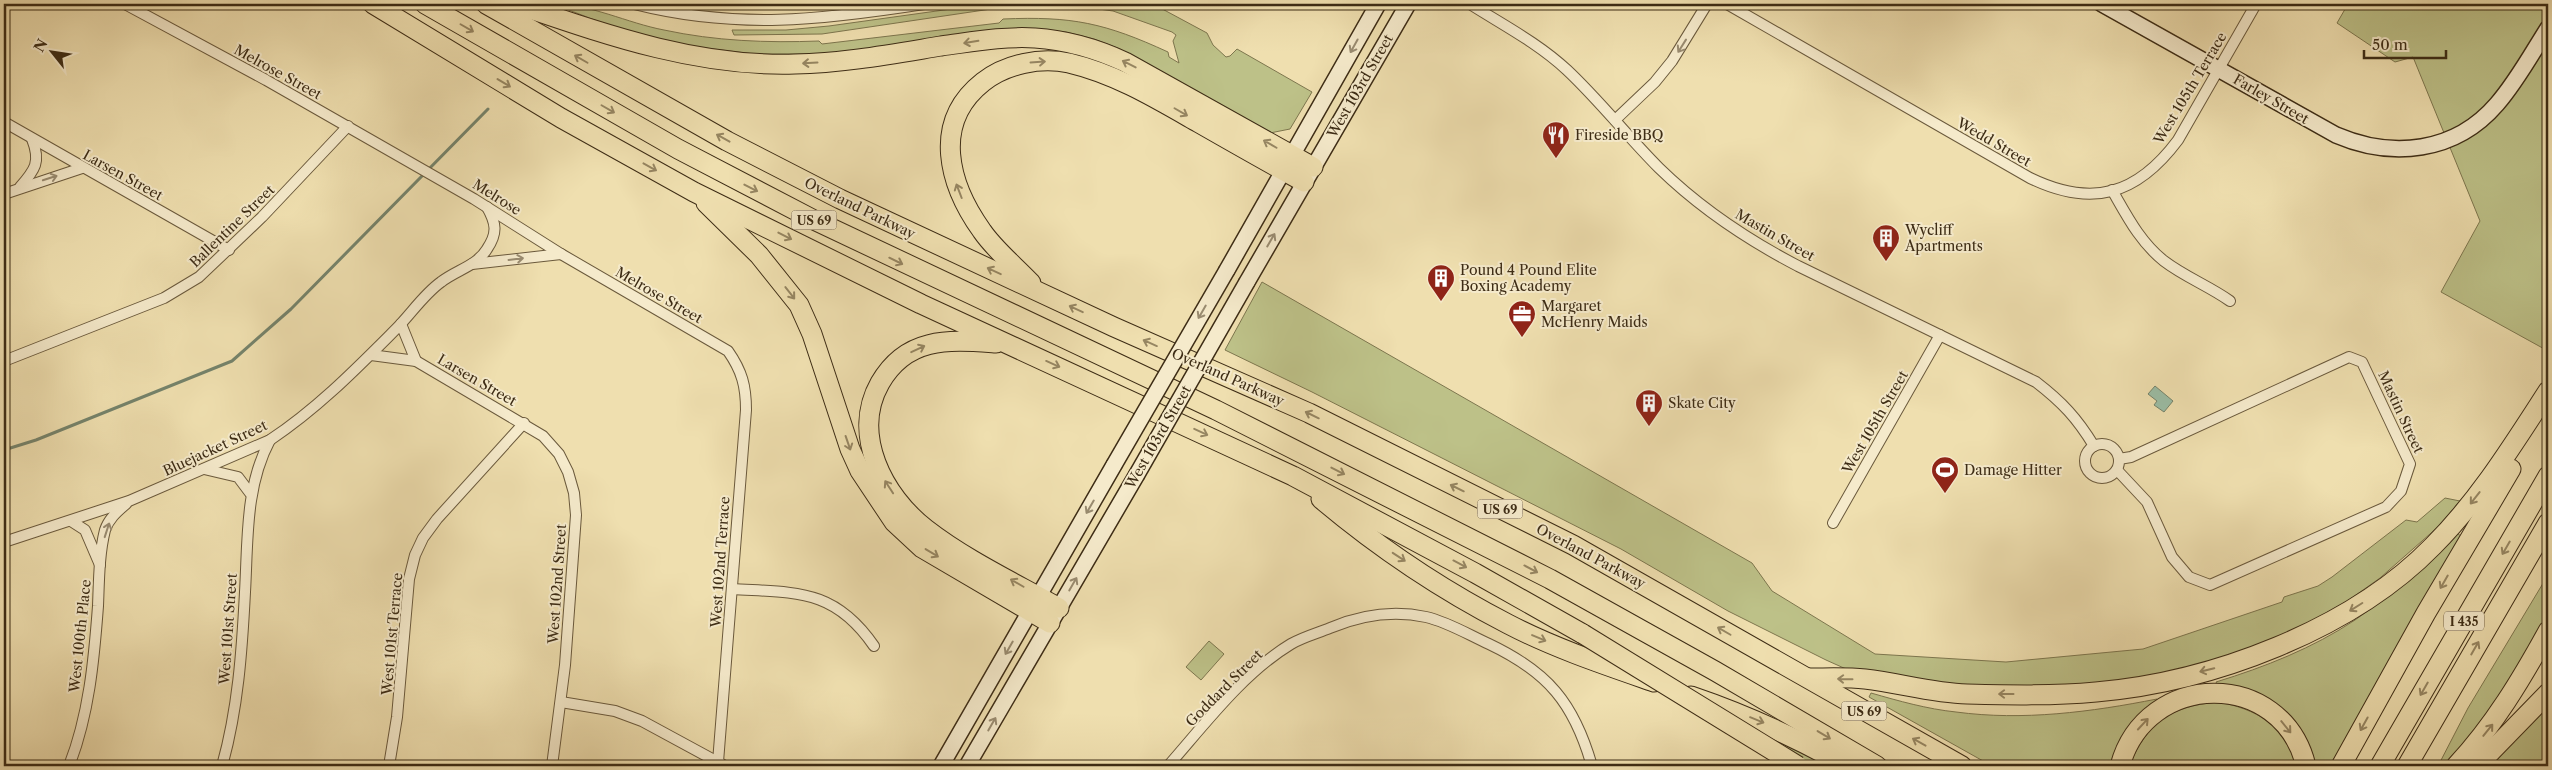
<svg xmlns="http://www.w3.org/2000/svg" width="2552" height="770" viewBox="0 0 2552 770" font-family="'Libre Caslon Text',serif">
<rect width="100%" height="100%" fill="#efdfaf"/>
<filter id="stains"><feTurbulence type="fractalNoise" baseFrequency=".004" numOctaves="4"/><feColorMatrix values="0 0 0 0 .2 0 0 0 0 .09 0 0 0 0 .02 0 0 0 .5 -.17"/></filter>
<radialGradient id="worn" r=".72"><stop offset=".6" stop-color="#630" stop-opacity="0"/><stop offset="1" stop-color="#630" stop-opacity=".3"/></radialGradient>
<g fill="#bdc188" stroke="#7d764e">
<path d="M553,4C591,4 627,23 664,30C715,41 767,43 819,41L822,44L999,23L1003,19C1072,16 1105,23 1168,52L1169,57L1179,63L1173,41L1176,35L1172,32L1113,11L1063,4H1153L1207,33L1213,45L1226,57L1230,56L1237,49L1312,92L1290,129L1270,133L1120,49L1094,39L1066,32L1038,30L844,52L811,54H754L680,45L621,30Z"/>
<path d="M987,4H1025L822,34L734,35L732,30H786L829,26Z"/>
<path d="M2348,4H2548V351L2441,292L2480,221L2413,57L2395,62L2337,23Z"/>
<path d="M1262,282L1752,563L1772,591L1875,654L2006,662L2143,649L2282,602L2284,597L2318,586L2332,577L2406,520L2417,522L2445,498L2460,501L2439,526L2380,578L2346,602L2290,633L2201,665L2041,698L1855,673L1826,660L1728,611L1621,549L1312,392L1225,350Z"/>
<path d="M2457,533L2462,537L2332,766H2314L2304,743L2218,686L2216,682C2265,667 2313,648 2355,620C2392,595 2424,564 2457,533Z"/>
<path d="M2548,575V613L2527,653L2501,695L2460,750L2444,766H2438L2468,708Z"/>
<path d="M1209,641L1224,654L1201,680L1186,667Z"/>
<path d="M1871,693C1899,701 1927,709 1956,712C2023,721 2091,712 2157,699L2158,704L2116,766H1992L1869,697Z"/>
<path d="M2217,702C2255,708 2287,726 2297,766H2129C2148,722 2169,707 2217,702Z"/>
<path d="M2548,706V766H2489Z"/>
<path d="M1754,729L1784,740L1829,766H1812Z"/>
</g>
<path fill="#9bbda5" stroke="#75836b" d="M2155,386L2173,401L2164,412L2154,405L2157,401L2148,394Z"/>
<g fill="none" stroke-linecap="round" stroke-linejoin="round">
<path stroke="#75836b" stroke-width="3" d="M4,450L36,440L232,361L291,309L488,109"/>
<g stroke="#6a593c" stroke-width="12">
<g id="street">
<path d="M125,4L266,80L474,199L561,254L728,351C742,371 746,386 746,410L718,762"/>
<path d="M634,4C737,30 821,20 924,4"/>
<path d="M1470,4C1503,25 1538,43 1567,70C1600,101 1627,136 1659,168C1699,207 1748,240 1798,266L2036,382C2062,402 2077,418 2094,446"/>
<path d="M1727,4L2030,178C2092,208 2137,195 2178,140L2256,4"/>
<path d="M1615,120L1655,82L1672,61L1707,4"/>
<path d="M4,122L229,250"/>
<path d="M20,187C35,170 41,162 32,139"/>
<path d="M2112,190C2127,216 2140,242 2164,261C2185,277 2209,286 2230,301"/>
<path d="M4,194L82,168"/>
<path d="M472,264L561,254"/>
<path d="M401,324L416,361"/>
<path d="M371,355L416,361L543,436L559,454L568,472L574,493L576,515L565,665L552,766"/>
<path d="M4,361L164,298L199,277L262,217L348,126"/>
<circle cx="2102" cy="461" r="17"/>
<path d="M204,469L238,477L250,493"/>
<path d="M2117,470L2147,502L2172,557L2189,577L2210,585L2386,507L2401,491L2410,464L2362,362L2349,357L2131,457L2119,459"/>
<path d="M71,521L85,530L100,565"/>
<path d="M1833,523L1940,335"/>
<path d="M4,542L129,501L270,440C318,408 356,369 396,329C411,314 424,294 441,282C456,270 477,266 487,249C498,233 496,223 487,207"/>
<path d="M732,589C796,593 834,588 874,646"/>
<path d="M561,702L615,711L642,721L725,766"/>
<path d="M69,766C89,715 94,660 98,606C99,581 99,554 105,530C109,518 118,511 126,504"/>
<path d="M222,766C238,709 242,651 245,592C248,540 245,487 270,440"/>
<path d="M389,766L397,717L409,579L415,555L423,538L437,519L524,423"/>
<path d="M1168,766C1205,724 1243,673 1291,644C1303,637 1318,633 1330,628C1361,615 1393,610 1426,617C1448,622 1469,635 1489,644C1548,672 1574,703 1592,766"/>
</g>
</g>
<g stroke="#3d2c15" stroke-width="18">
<g id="secondary">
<path d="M2102,4L2336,135C2392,159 2455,153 2497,104C2517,81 2532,53 2548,28"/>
<path d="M1227,270L1378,4"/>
<path d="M1247,282L1408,4"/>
<path d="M941,766L1114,465"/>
<path d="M967,766L1136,476"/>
</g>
</g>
<g stroke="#3d2c15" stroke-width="21">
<g id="highway">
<path d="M373,4L561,118L694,192L921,304L1293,476L1475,573L1583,634"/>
<path d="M425,4L678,149L814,220L1216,410L1550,579L1715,671L1877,766"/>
<path d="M486,4L727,141L840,199L1114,327L1309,413L1573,545L1962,766"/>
<path d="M516,4C607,35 697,67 795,64C844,63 892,54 941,46C972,42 1003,36 1035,38C1066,40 1097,49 1125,62L1313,167"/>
<path d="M706,203L759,255L799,305L812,334L850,449L860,471L894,522L922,548L1050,623"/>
<path d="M1031,283C1015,266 995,250 982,231C949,185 931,123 983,82C1006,64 1040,57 1069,63C1116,74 1157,99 1199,123C1234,143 1269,163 1304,182"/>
<path d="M996,343C949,340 907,336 880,383C851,434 883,496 926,529C966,560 1015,583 1059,608"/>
<path d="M1321,499C1378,547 1442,590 1508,624C1554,648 1605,665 1654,682"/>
<path d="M1809,678C1827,678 1847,677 1865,679C1900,683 1932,693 1967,694C2010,695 2053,696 2096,692C2212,682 2351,630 2433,546C2479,500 2513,445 2548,391"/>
<path d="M1691,696C1747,715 1795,737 1847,766"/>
<path d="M2120,766C2146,670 2282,668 2306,766"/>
<path d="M2341,766L2426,613L2511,469"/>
<path d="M2380,766L2548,476"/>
<path d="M2407,766L2548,523"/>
<path d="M2456,766C2494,725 2521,680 2548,631"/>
<path d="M2477,766L2548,693"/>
</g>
</g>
<use href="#street" stroke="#f5eacb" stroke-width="10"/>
<use href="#secondary" stroke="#f5eacb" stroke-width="15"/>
<use href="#highway" stroke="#efdfaf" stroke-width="19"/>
<g stroke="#3d2c15" stroke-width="18" stroke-linecap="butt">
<g id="secondary-bridge">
<path d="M1114,465L1227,270"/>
<path d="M1136,476L1247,282"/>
</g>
</g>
<g stroke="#3d2c15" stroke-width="21" stroke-linecap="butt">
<path id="highway-bridge" d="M1583,634L1798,766"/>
</g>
<use href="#secondary-bridge" stroke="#f5eacb" stroke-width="15"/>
<use href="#highway-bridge" stroke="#efdfaf" stroke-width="19"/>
</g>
<defs><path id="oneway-shaft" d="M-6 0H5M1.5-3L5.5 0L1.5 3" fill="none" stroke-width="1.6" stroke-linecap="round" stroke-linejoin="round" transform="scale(1.25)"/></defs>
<g stroke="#968662">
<use href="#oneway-shaft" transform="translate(467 28) rotate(30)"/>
<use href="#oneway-shaft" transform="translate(971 42) rotate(171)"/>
<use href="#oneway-shaft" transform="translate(581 59) rotate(-150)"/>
<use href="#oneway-shaft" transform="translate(1038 62) rotate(-4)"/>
<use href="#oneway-shaft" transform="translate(810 63) rotate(177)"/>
<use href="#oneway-shaft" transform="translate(1129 64) rotate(-153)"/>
<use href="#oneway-shaft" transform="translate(504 83) rotate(31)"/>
<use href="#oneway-shaft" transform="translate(608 109) rotate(30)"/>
<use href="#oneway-shaft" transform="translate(1181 112) rotate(30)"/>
<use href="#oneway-shaft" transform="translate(723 138) rotate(-151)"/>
<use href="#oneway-shaft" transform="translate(1270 144) rotate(-150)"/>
<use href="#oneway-shaft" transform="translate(650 167) rotate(29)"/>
<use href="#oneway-shaft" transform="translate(751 188) rotate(27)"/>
<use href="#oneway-shaft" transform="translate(959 191) rotate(-111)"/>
<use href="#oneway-shaft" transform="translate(785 236) rotate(27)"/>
<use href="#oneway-shaft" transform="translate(896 261) rotate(26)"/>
<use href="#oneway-shaft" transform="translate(994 271) rotate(-155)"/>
<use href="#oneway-shaft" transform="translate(790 293) rotate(52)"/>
<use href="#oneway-shaft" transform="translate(1076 309) rotate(-155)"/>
<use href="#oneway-shaft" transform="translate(1150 343) rotate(-156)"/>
<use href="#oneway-shaft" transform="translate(918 349) rotate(-25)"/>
<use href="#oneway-shaft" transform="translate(1053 364) rotate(24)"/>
<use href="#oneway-shaft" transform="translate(1312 415) rotate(-154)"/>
<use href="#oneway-shaft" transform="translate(1201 432) rotate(25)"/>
<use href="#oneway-shaft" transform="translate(848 443) rotate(71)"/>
<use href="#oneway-shaft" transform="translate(1338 471) rotate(27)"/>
<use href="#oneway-shaft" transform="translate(889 487) rotate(-123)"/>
<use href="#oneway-shaft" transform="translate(1457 488) rotate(-154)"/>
<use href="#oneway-shaft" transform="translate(2475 498) rotate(128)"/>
<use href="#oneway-shaft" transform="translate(2506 548) rotate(120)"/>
<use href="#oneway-shaft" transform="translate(932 553) rotate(31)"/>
<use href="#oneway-shaft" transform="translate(1399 557) rotate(33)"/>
<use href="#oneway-shaft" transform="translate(1460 564) rotate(28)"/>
<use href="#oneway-shaft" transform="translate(1531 569) rotate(28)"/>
<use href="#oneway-shaft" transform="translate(2444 582) rotate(120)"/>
<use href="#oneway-shaft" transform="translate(1017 583) rotate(-150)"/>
<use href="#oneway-shaft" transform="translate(2356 607) rotate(148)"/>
<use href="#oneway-shaft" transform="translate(1724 631) rotate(-150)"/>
<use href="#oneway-shaft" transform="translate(1539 638) rotate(23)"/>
<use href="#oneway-shaft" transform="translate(2475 648) rotate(-60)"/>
<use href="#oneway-shaft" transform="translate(2207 670) rotate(166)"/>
<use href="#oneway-shaft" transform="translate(1845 679) rotate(-179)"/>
<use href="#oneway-shaft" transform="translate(2424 689) rotate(120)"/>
<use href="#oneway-shaft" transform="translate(2006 694) rotate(-180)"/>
<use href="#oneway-shaft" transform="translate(1757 720) rotate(22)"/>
<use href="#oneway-shaft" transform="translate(2143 724) rotate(-47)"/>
<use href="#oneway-shaft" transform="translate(2364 724) rotate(119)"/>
<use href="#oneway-shaft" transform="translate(2286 727) rotate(51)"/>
<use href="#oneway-shaft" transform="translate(2488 730) rotate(-51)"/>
<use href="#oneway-shaft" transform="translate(1824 735) rotate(31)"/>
<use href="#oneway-shaft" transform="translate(1919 742) rotate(-151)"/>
</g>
<g stroke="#998b70">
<use href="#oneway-shaft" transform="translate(1354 46) rotate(119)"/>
<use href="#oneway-shaft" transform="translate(1682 46) rotate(122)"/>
<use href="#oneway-shaft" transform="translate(50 178) rotate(-18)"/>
<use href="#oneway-shaft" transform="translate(1271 240) rotate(-60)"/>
<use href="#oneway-shaft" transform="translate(516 259) rotate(-7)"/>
<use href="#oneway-shaft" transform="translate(1202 312) rotate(120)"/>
<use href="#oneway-shaft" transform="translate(1090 507) rotate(120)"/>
<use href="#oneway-shaft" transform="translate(107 530) rotate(-72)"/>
<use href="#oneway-shaft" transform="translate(1073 584) rotate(-60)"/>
<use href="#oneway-shaft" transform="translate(1009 648) rotate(120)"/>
<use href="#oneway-shaft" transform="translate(992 724) rotate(-60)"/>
</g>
<defs>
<g id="restaurant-pin" transform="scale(1.4375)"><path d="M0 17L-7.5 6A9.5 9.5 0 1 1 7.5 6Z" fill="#8f2418" stroke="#f5eacb"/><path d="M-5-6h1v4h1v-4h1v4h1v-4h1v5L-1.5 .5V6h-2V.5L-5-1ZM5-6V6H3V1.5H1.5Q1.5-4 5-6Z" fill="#fff"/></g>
<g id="building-pin" transform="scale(1.4375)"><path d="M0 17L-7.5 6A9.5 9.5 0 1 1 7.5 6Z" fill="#8f2418" stroke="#f5eacb"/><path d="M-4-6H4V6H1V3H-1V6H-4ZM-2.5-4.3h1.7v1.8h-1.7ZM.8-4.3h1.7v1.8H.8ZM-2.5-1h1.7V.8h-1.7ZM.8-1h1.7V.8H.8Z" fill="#fff"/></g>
<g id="office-pin" transform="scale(1.4375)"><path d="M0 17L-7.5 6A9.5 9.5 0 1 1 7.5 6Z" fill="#8f2418" stroke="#f5eacb"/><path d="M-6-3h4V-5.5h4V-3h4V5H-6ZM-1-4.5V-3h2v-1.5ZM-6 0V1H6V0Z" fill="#fff"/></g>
<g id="stadium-pin" transform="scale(1.4375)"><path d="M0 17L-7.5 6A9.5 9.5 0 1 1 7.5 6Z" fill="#8f2418" stroke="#f5eacb"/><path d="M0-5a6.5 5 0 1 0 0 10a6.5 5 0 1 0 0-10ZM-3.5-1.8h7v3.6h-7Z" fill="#fff"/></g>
</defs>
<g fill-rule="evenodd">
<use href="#restaurant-pin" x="1556" y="135"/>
<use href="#building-pin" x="1886" y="238"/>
<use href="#building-pin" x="1441" y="278"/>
<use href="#office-pin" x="1522" y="314"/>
<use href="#building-pin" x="1649" y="403"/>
<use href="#stadium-pin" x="1945" y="470"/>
</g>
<g text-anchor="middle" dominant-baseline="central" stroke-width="4" stroke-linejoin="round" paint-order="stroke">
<g fill="#f5eacb" stroke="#74654c" stroke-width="1">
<rect x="791.5" y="210.5" width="45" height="19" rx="4"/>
<rect x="1477.5" y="499.5" width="45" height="19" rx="4"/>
<rect x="2444" y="611.5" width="40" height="19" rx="4"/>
<rect x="1841.5" y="701.5" width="45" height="19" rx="4"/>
</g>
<g font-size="12" font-weight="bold" fill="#3d2c15">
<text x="814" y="220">US 69</text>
<text x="1500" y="509">US 69</text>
<text x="2464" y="621">I 435</text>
<text x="1864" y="711">US 69</text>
</g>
<g font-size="14" fill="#3d2c15" stroke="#f5eacb">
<text transform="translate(278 72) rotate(29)">Melrose Street</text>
<text transform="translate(1360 86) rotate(-60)">West 103rd Street</text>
<text transform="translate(2190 88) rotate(-59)">West 105th Terrace</text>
<text transform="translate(2271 99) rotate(30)">Farley Street</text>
<text transform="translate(1994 142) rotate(30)">Wedd Street</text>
<text transform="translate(123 175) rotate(29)">Larsen Street</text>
<text transform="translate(497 197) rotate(32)">Melrose</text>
<text transform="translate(860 208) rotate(26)">Overland Parkway</text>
<text transform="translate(232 226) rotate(-44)">Ballentine Street</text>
<text transform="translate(1775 235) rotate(30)">Mastin Street</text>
<text transform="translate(659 295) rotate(30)">Melrose Street</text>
<text transform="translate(1228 377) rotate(24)">Overland Parkway</text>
<text transform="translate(477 380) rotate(30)">Larsen Street</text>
<text transform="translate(2401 412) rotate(65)">Mastin Street</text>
<text transform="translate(1875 422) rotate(-60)">West 105th Street</text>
<text transform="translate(1158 437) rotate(-60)">West 103rd Street</text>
<text transform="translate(215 448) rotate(-25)">Bluejacket Street</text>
<text transform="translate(1591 556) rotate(28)">Overland Parkway</text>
<text transform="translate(720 562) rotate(-86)">West 102nd Terrace</text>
<text transform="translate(557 584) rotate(-86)">West 102nd Street</text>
<text transform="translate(228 629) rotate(-86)">West 101st Street</text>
<text transform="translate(392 634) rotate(-85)">West 101st Terrace</text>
<text transform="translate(80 636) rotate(-84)">West 100th Place</text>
<text transform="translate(1224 688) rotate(-45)">Goddard Street</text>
</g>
<g font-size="14" fill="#3d2c15" stroke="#f5eacb" text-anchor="start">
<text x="1575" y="135">Fireside BBQ</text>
<text x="1905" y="230">Wycliff<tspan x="1905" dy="16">Apartments</tspan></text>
<text x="1460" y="270">Pound 4 Pound Elite<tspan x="1460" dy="16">Boxing Academy</tspan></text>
<text x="1541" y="306">Margaret<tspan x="1541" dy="16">McHenry Maids</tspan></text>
<text x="1668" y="403">Skate City</text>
<text x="1964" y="470">Damage Hitter</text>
</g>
</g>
<rect width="2552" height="770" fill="none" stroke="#efdfaf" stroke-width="20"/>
<rect x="5" y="5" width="2542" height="760" fill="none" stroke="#3d2c15" stroke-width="2.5"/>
<rect x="10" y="10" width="2532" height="750" fill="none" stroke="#3d2c15"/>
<g transform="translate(52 52) rotate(300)" stroke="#f5eacb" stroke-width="4" paint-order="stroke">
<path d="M0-4L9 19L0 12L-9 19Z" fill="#3d2c15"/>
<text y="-8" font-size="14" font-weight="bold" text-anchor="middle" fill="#3d2c15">N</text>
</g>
<path d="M2364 50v8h82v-8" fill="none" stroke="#3d2c15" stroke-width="2.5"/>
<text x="2372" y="50" font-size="15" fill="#3d2c15" stroke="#f5eacb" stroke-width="4" paint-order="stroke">50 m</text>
<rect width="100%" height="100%" filter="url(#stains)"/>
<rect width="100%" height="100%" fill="url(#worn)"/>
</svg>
